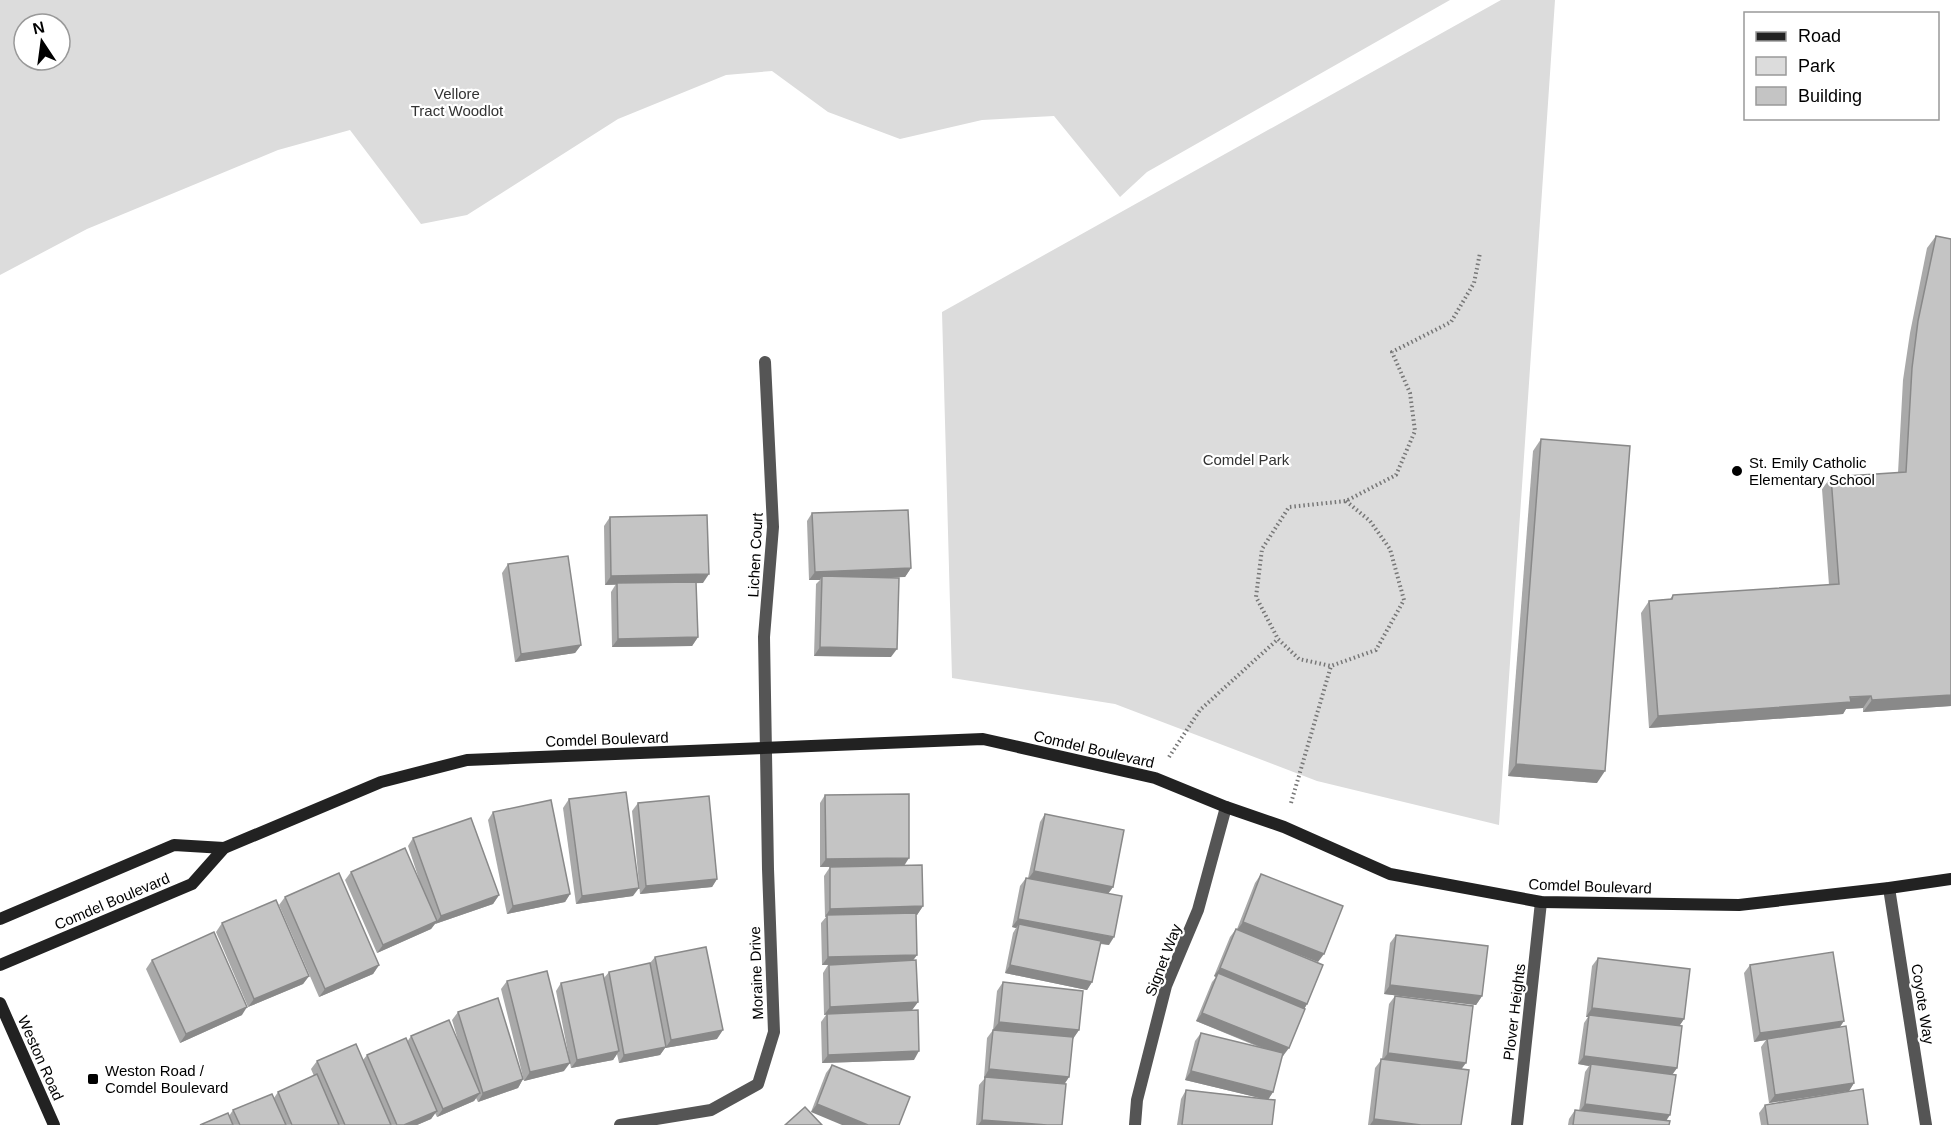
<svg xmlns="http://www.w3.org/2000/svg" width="1951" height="1125" viewBox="0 0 1951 1125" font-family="Arial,sans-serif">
<rect width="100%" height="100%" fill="#fff"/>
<g fill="#dcdcdc" fill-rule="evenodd">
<path d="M0,0H1450L1147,172L1120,197L1054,116L982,120L900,139L828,112L772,71L726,75L618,119L467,215L421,224L350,130L278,150L87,229L0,275ZM24,24H60V60H24Z"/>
<path d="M1501,0H1555L1499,825L1317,781L1115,704L952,678L942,312Z"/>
</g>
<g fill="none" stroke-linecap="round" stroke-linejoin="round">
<g stroke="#777" stroke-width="4" stroke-dasharray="1.5 3" stroke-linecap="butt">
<path d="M1346,501L1370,521L1390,549L1404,600L1376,650L1331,666L1299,659L1278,639L1256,597L1262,549L1289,507L1346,501L1396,475L1415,431L1410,393L1392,352L1451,322L1474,283L1480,253"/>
<path d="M1169,757L1200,710L1278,639"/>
<path d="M1291,803L1331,666"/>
</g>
<g stroke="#555" stroke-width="12">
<path d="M1889,888L1926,1125"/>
<path d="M620,1125L711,1110L758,1084L774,1032L768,869L764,637L773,527L765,362"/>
<path d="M1135,1125L1137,1100L1166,986L1198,910L1226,807"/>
<path d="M1517,1125L1541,902"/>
</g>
<g stroke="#222" stroke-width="12">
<path d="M0,919L174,845L224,848"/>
<path d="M0,965L192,884L224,848L381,782L467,760L983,739L1155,778L1226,807L1284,827L1390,874L1541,902L1739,905L1889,888L1951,879"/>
<path d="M0,1003L54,1125"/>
</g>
</g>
<g fill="#a9a9a9">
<path d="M1936,236L1951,239V706L1863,712V708L1846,709L1843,714L1649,728L1641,613L1649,601L1670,599L1673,595L1829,585L1822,489L1831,477L1898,473L1903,380L1910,333L1927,248Z"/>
<path d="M1541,439L1597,783L1508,776L1533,451Z"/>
<path d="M812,513L911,568L905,577H885L891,657L814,656L816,584L820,580H809L807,521Z"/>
<path d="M610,517L703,583H696L698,637L692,646L612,647L611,592L616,584L605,585L604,526Z"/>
<path d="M508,564L581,645L575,653L515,662L502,573Z"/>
<path d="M825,795L904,865L923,906L917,915H916L917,955L913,960L918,1002L912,1010L914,1060L822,1063L821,1022L826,1015H824L823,973L828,965H822L821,923L826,917H825L824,876L830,867H855H820V803Z"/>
<path d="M569,799L633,896L576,904L563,808Z"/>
<path d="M638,803L717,879L712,887L640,894L632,811Z"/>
<path d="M493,812L570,894L565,902L507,914L488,820Z"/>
<path d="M1045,814L1113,887L1108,894L1109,945L1100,944L1092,982L1087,990L1005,973L1013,933L1016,928L1012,927L1020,886L1026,878H1028L1040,822Z"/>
<path d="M413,838L499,895L493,904L435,924L431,929L377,953L345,880L351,872L421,885L408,846Z"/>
<path d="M1261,874L1318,962L1285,949L1307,1004L1304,1009L1283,1056H1282L1273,1092L1268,1099L1272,1125H1177L1181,1099L1186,1090L1260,1098L1185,1080L1195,1041L1201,1033L1261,1048L1196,1021L1212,982L1216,977L1214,976L1230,937L1236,929H1237L1255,883Z"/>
<path d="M285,897L379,965L373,974L319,997L279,905Z"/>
<path d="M222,923L309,976L303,984L248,1007L216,932Z"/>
<path d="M1396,935L1482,996L1476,1005L1384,994L1390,943Z"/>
<path d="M655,957L717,1039L665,1048L660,1055L619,1063L617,1054L613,1060L571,1068L556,991L561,983L604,978L609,972L650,963Z"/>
<path d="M1598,958L1684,1019L1679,1026L1677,1068L1672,1075L1666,1121L1669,1125H1568L1569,1119L1575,1110L1579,1111L1585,1072L1589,1066L1578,1064L1584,1023L1588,1017H1586L1592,966Z"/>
<path d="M152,960L242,1015L180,1043L146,969Z"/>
<path d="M1750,965L1840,1027L1854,1083L1849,1091L1769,1103L1761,1047L1766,1040L1754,1042L1744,973Z"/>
<path d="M507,981L564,1071L524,1081L501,989Z"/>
<path d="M1003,982L1079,1030L1073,1038L1069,1077L1065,1083L1062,1125H976L979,1085L985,1078H984L987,1038L993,1030L997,991Z"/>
<path d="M1395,996L1462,1069L1461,1125H1368L1375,1068L1382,1059L1389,1004Z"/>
<path d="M458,1012L523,1079L518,1088L478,1102L476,1098L474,1101L437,1117L435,1113L431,1119L417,1125H200L229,1116L233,1110L274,1098L278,1092L314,1076L311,1069L317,1061L363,1060L367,1055L407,1042L411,1036L460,1047L452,1020Z"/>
<path d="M832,1065L910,1097L811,1112L826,1073Z"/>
<path d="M1765,1105L1868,1125H1761L1759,1113Z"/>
</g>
<g fill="#898989">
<path d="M911,568L905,577L822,580V576L820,580H809L815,572Z"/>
<path d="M709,574L703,583L605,585L611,576Z"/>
<path d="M698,637L692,646L612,647L618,639Z"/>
<path d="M581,645L575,653L515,662L521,654Z"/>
<path d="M820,647L897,649L891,657L814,656Z"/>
<path d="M1951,695V706L1863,712L1872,700Z"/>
<path d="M1871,696L1863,708L1846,709L1843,714L1649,728L1658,716Z"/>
<path d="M1516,764L1605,771L1597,783L1508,776Z"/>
<path d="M909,858L904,866L820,867L826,859Z"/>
<path d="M1034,871L1113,887L1107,895L1028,879Z"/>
<path d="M717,879L712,887L640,894L646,886Z"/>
<path d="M639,888L633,896L576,904L582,896Z"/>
<path d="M570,894L565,902L507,914L513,906Z"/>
<path d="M499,895L493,904L435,924L441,916Z"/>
<path d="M923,906L917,915L827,917V915L825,917L830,909Z"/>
<path d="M1018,919L1114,937L1109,945L1018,928L1019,924L1016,928L1012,927Z"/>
<path d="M437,921L431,929L377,953L383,945Z"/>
<path d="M1243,922L1324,954L1318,962L1237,930Z"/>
<path d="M917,955L911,963L822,965L828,957Z"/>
<path d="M379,965L373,974L319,997L325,989Z"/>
<path d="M1010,965L1092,982L1087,990L1005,973Z"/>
<path d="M1220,968L1307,1004L1302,1013L1218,973L1216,977L1214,976Z"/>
<path d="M309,976L303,984L248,1007L254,999Z"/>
<path d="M1390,985L1482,996L1476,1005L1384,994Z"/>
<path d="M918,1002L912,1010L827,1014L824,1015L830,1007Z"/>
<path d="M247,1007L242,1015L180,1043L186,1034Z"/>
<path d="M1592,1008L1684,1019L1678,1028L1589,1015L1588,1017H1586Z"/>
<path d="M1202,1013L1289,1048L1283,1056L1196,1021Z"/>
<path d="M1844,1021L1838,1030L1767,1039L1766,1040L1754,1042L1760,1033Z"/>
<path d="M999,1022L1079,1030L1073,1039L993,1030Z"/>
<path d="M723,1030L717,1039L665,1048L660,1055L619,1063L624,1055L666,1047L671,1040Z"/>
<path d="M619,1051L613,1060L571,1068L577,1060Z"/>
<path d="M919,1051L914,1060L822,1063L828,1055Z"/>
<path d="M1388,1053L1466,1063L1460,1071L1382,1061Z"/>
<path d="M1584,1056L1677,1068L1671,1076L1591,1064L1589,1066L1578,1064Z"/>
<path d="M570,1063L564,1071L524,1081L530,1072Z"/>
<path d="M989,1069L1069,1077L1063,1086L984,1078Z"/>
<path d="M1191,1071L1273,1092L1268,1100L1185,1080Z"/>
<path d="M523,1079L518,1088L478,1102L483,1093Z"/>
<path d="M1854,1083L1849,1091L1769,1103L1775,1095Z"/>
<path d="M480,1093L474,1101L437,1117L443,1109Z"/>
<path d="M817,1104L868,1125H842L811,1112Z"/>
<path d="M1585,1104L1670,1115L1664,1124L1579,1112Z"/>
<path d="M437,1111L431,1119L417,1125H404Z"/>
<path d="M1374,1119L1421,1125H1370Z"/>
<path d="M982,1120L1047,1125H978Z"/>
</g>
<g fill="#c4c4c4" stroke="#898989" stroke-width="1.5">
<path d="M1936,236L1951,239V695L1872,700L1871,696L1850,697L1851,702L1658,716L1649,601L1672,599L1673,595L1839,584L1831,477L1906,472L1912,368L1918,321Z"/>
<path d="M1541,439L1630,446L1605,771L1516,764Z"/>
<path d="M908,510L911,568L815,572L812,513Z"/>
<path d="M707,515L709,574L611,576L610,517Z"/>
<path d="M568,556L581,645L521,654L508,564Z"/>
<path d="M822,576L899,578L897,649L820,647Z"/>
<path d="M696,582L698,637L618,639L617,583Z"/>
<path d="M626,792L639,888L582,896L569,799Z"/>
<path d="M909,794V858L826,859L825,795Z"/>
<path d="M709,796L717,879L646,886L638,803Z"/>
<path d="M551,800L570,894L513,906L493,812Z"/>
<path d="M1045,814L1124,830L1113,887L1034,871Z"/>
<path d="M471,818L499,895L441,916L413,838Z"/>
<path d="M405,848L437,921L383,945L351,872Z"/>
<path d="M922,865L923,906L830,909V867Z"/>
<path d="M339,873L379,965L325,989L285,897Z"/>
<path d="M1261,874L1343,906L1324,954L1243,922Z"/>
<path d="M1026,878L1122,896L1114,937L1018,919Z"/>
<path d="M276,900L309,976L254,999L222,923Z"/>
<path d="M916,913L917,955L828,957L827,915Z"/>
<path d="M1019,924L1101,941L1092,982L1010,965Z"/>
<path d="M1236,929L1323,965L1307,1004L1220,968Z"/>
<path d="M214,932L247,1007L186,1034L152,960Z"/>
<path d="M1396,935L1488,946L1482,996L1390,985Z"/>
<path d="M706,947L723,1030L671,1040L655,957Z"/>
<path d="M1833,952L1844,1021L1760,1033L1750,965Z"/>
<path d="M1598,958L1690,969L1684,1019L1592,1008Z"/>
<path d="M916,960L918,1002L830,1007L829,965Z"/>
<path d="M650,963L666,1047L624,1055L609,972Z"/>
<path d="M547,971L570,1063L530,1072L507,981Z"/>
<path d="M1218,973L1305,1009L1289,1048L1202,1013Z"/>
<path d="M603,974L619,1051L577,1060L561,983Z"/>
<path d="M1003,982L1083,991L1079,1030L999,1022Z"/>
<path d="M1395,996L1473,1006L1466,1063L1388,1053Z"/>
<path d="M498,998L523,1079L483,1093L458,1012Z"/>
<path d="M918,1010L919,1051L828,1055L827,1014Z"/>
<path d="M1589,1015L1682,1026L1677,1068L1584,1056Z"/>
<path d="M449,1020L480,1093L443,1109L411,1036Z"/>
<path d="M1846,1026L1854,1083L1775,1095L1767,1039Z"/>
<path d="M993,1030L1073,1037L1069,1077L989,1069Z"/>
<path d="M1201,1033L1283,1053L1273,1092L1191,1071Z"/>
<path d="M406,1038L437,1111L404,1125H397L367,1055Z"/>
<path d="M356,1044L391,1125H345L317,1061Z"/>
<path d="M1381,1059L1469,1070L1461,1125H1421L1374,1119Z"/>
<path d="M1591,1064L1676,1075L1670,1115L1585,1104Z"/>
<path d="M832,1065L910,1097L899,1125H868L817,1104Z"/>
<path d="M317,1074L339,1125H292L278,1092Z"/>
<path d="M985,1077L1066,1084L1062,1125H1047L982,1120Z"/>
<path d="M1863,1089L1868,1125H1768L1765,1105Z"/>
<path d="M1186,1090L1275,1100L1272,1125H1182Z"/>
<path d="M272,1094L286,1125H240L233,1110Z"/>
<path d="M805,1107L822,1125H785Z"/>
<path d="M1575,1110L1670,1121L1669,1125H1573Z"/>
<path d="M228,1113L233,1125H200Z"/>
</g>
<g fill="#000" stroke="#fff" stroke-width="2">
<circle cx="1737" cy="471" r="6"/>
<rect x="87" y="1073" width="12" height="12" rx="3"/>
</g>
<g text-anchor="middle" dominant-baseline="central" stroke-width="4.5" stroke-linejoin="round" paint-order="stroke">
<g font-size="15" fill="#333" stroke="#fff">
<text x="457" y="93">Vellore<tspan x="457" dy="17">Tract Woodlot</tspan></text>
<text x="1246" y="459">Comdel Park</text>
</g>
<g font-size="15" fill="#000" stroke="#fff" text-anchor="start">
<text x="1749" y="462">St. Emily Catholic<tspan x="1749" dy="17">Elementary School</tspan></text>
<text x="105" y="1070">Weston Road /<tspan x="105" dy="17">Comdel Boulevard</tspan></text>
</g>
<g font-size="15" fill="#000" stroke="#fff">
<text transform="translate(755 555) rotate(-87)">Lichen Court</text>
<text transform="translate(607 739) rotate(-2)">Comdel Boulevard</text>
<text transform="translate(1094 749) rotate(13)">Comdel Boulevard</text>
<text transform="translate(1590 886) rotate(2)">Comdel Boulevard</text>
<text transform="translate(112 901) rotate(-23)">Comdel Boulevard</text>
<text transform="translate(1163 960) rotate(-69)">Signet Way</text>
<text transform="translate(756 973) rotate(-92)">Moraine Drive</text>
<text transform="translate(1923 1004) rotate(81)">Coyote Way</text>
<text transform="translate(1514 1012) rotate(-83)">Plover Heights</text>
<text transform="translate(41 1058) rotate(66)">Weston Road</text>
</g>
</g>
<rect x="1744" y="12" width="195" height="108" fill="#ffffff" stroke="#999999" stroke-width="1.5"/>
<rect x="1756" y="32" width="30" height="9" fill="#222222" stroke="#999999" stroke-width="1.5"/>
<text x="1798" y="42" font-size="18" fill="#000000">Road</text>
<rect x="1756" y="57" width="30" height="18" fill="#dcdcdc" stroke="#999999" stroke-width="1.5"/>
<text x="1798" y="72" font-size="18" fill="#000000">Park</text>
<rect x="1756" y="87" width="30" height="18" fill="#c4c4c4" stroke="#999999" stroke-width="1.5"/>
<text x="1798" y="102" font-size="18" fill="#000000">Building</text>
<g transform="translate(42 42) rotate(347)"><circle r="28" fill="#ffffff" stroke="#999999" stroke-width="1.5"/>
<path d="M0-4.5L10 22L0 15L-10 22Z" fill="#000000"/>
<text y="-9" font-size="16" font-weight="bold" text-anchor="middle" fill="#000000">N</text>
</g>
</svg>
